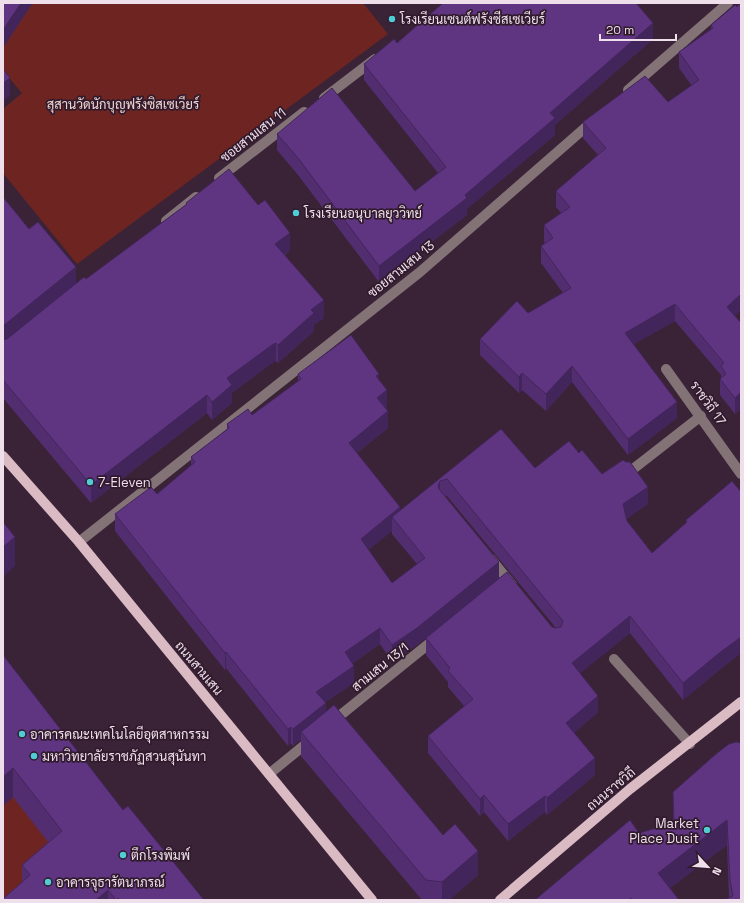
<svg xmlns="http://www.w3.org/2000/svg" width="744" height="903" viewBox="0 0 744 903" font-family="'Space Grotesk',Sarabun,sans-serif">
<rect width="100%" height="100%" fill="#3a2336"/>
<g fill="#6e2521">
<path d="M30,3H363L388,34L77,264L3,173V109L22,93L3,71V29Z"/>
<path d="M3,770L107,900H3Z"/>
</g>
<g fill="none" stroke-linecap="round" stroke-linejoin="round">
<g stroke="#837377" stroke-width="10">
<path d="M628,90L728,3"/>
<path d="M324,98L375,59"/>
<path d="M219,178L304,112"/>
<path d="M166,221L196,197"/>
<path d="M666,369L741,474"/>
<path d="M628,473L701,416"/>
<path d="M79,542L420,272L594,120"/>
<path d="M491,559L512,585"/>
<path d="M614,659L690,744"/>
<path d="M332,722L436,638"/>
<path d="M269,774L312,739"/>
</g>
<g stroke="#dabac3" stroke-width="10">
<path d="M3,456L79,542L372,900"/>
<path d="M500,900L630,789L741,702"/>
</g>
</g>
<g fill="#522e70" fill-rule="evenodd">
<path d="M737,7L735,316L741,323V411L740,410L735,414L720,395V379L721,378V375L675,321L634,344L677,418L628,455L572,382L546,411L522,390L519,393L480,355V339L528,313L563,293L541,263V246L545,243L544,242V225L561,213L556,207V191L598,155L583,138V122L668,102L692,86L679,68V52L711,29V25Z"/>
<path d="M653,39L555,125V135L467,209V215L379,282L298,175L277,150V134L415,191L438,173L364,80V64L397,43Z"/>
<path d="M3,197L29,229L76,284L86,279L186,205V203L290,250L285,255L324,318L314,325V331L278,363L276,361L272,363L232,393V403L212,420L207,413L91,503L3,398Z"/>
<path d="M298,374L379,380L387,407L385,408L388,428L357,453L400,511L501,429L535,468L579,453L602,474L648,504L626,519L627,521L652,553L686,523V520L741,492V653L718,671L683,700L630,633L580,673L598,712L574,733L595,775L547,815L545,812L508,841L484,812L480,816L428,753V736L464,706L448,687V682L426,655V638L417,645L392,662L380,644L353,663L354,683L325,702L326,712L443,835L478,875L449,900H422L301,756V739L293,746L291,743L288,746L226,668L225,670L115,531V514L157,494L191,466V457L227,429V424L252,415L298,382ZM445,496H447L556,628L552,627L499,579ZM392,531V534L417,564L392,583L368,550Z"/>
<path d="M3,655L123,810L204,900H3L22,883V865L48,842L13,797Z"/>
<path d="M716,754L741,900L729,898L727,845L670,888L679,900H535L673,824V792Z"/>
</g>
<g fill="#42255b">
<path d="M21,3H34L30,7L3,48V30Z"/>
<path d="M653,23V39L555,125V135L467,209V215L379,282V266L465,195L550,113Z"/>
<path d="M10,78V96L3,101V83Z"/>
<path d="M290,233V250L275,262V244Z"/>
<path d="M76,267V285L3,344V326Z"/>
<path d="M741,294V311L727,323V307Z"/>
<path d="M324,300V318L314,325V331L278,363V345L311,310Z"/>
<path d="M675,304V321L625,349V333Z"/>
<path d="M276,343V361L272,363L232,393V403L212,420V402L227,378L272,345Z"/>
<path d="M572,366V382L546,411V394Z"/>
<path d="M522,373V390L519,393V377Z"/>
<path d="M379,374V391L376,376Z"/>
<path d="M387,390V407L377,415V398Z"/>
<path d="M740,393V410L735,414V398Z"/>
<path d="M207,395V413L91,503V485Z"/>
<path d="M677,402V418L628,455V439Z"/>
<path d="M388,411V428L349,459V443Z"/>
<path d="M440,481V497L438,486Z"/>
<path d="M648,487V504L623,521V504Z"/>
<path d="M400,507V524L392,517V531L361,556V539Z"/>
<path d="M15,537V566L3,577V547Z"/>
<path d="M499,562V579L417,645L392,662V645Z"/>
<path d="M630,616V633L572,680V663Z"/>
<path d="M380,628V644L345,669V652Z"/>
<path d="M741,637V653L718,671L683,700V683L718,654Z"/>
<path d="M226,652V668L225,670V653Z"/>
<path d="M354,666V683L316,709V692Z"/>
<path d="M598,696V712L566,740V723Z"/>
<path d="M326,703V720L301,732V739L293,746V729Z"/>
<path d="M291,727V743L288,746V729Z"/>
<path d="M595,758V775L547,815V798Z"/>
<path d="M13,768V797L3,806V777Z"/>
<path d="M484,795V812L480,816V799Z"/>
<path d="M545,796V812L508,841V824Z"/>
<path d="M727,820V845L658,897V873Z"/>
<path d="M478,851V875L449,900H442V882Z"/>
<path d="M108,890V900H96Z"/>
</g>
<g fill="#5f3582" stroke="#42255b">
<path d="M3,3H21L3,30Z"/>
<path d="M443,3H636L653,23L550,113L555,118L465,195L467,198L379,266L298,158L277,134L332,88L415,191L446,167L364,64L394,39L397,43Z"/>
<path d="M741,3V294L727,307L741,323V394L740,393L735,398L720,379L726,374L721,366L724,363L675,304L625,333L677,402L628,439L572,366L546,394L522,373L519,377L480,339L517,301L528,313L571,288L541,246L553,238L544,225L570,207L556,191L606,148L583,122L645,76L668,102L699,80L679,52L713,28L711,25L735,5L737,7Z"/>
<path d="M3,69L10,78L3,83Z"/>
<path d="M229,169L258,205L265,200L290,233L275,244L324,300L311,310L314,313L278,345L276,343L272,345L227,378L232,385L212,402L207,395L91,485L3,380V340L7,339L84,277L86,279L187,204L186,203Z"/>
<path d="M3,197L29,229L38,222L76,267L3,326Z"/>
<path d="M351,335L379,374L376,376L387,390L377,398L388,411L349,443L400,507L361,539L392,583L425,558L392,517L501,429L535,468L569,441L579,453L582,450L602,474L623,460L626,462H630L648,487L623,504L627,521L652,553L687,522L686,520L732,481L741,492V637L718,654L683,683L630,616L572,663L598,696L566,723L595,758L547,798L545,796L508,824L484,795L480,799L428,736L473,699L448,671L450,668L426,638L507,572L552,627L555,628L561,627L563,621L447,479L440,481L438,486L439,489L499,562L417,628L392,645L380,628L345,652L354,666L316,692L326,703L293,729L291,727L288,729L226,652L225,653L115,514L151,487L157,494L195,462L191,457L229,428L227,424L248,409L252,415L301,379L298,374Z"/>
<path d="M3,522L15,537L3,547Z"/>
<path d="M3,655L123,810L128,806L204,900H120L118,898L116,900L108,890L96,900H3V899L30,875L22,865L62,831L13,768L3,777Z"/>
<path d="M334,705L443,835L455,824L478,851L442,882L426,880L301,732Z"/>
<path d="M736,742L741,743V900H724L733,896L730,880L727,820L658,873L679,900H632L631,898L629,900H535L630,820L639,833L674,823L673,792L716,754L729,744Z"/>
</g>
<g fill="#51ccd4" stroke="#301a2c" stroke-width="1.5">
<circle cx="392" cy="19" r="4"/>
<circle cx="296" cy="213" r="4"/>
<circle cx="90" cy="482" r="4"/>
<circle cx="22" cy="734" r="4"/>
<circle cx="34" cy="756" r="4"/>
<circle cx="707" cy="830" r="4"/>
<circle cx="123" cy="855" r="4"/>
<circle cx="48" cy="882" r="4"/>
</g>
<g text-anchor="middle" dominant-baseline="central" stroke-width="3.5" stroke-linejoin="round" paint-order="stroke">
<g font-size="13" fill="#eedfeb" stroke="#301a2c" text-anchor="start">
<text x="400" y="19">โรงเรียนเซนต์ฟรังซีสเซเวียร์</text>
<text x="304" y="213">โรงเรียนอนุบาลยุววิทย์</text>
<text x="98" y="482">7-Eleven</text>
<text x="30" y="734">อาคารคณะเทคโนโลยีอุตสาหกรรม</text>
<text x="42" y="756">มหาวิทยาลัยราชภัฏสวนสุนันทา</text>
<text x="699" y="823" text-anchor="end">Market<tspan x="699" dy="15">Place Dusit</tspan></text>
<text x="131" y="855">ตึกโรงพิมพ์</text>
<text x="56" y="882">อาคารจุธารัตนาภรณ์</text>
</g>
<g font-size="13" fill="#f1d5d1" stroke="#301a2c">
<text x="123" y="104">สุสานวัดนักบุญฟรังซิสเซเวียร์</text>
</g>
<g font-size="13" fill="#eedfeb" stroke="#301a2c">
<text transform="translate(253 135) rotate(-38)">ซอยสามเสน 11</text>
<text transform="translate(401 269) rotate(-39)">ซอยสามเสน 13</text>
<text transform="translate(708 403) rotate(54)">ราชวิถี 17</text>
<text transform="translate(380 667) rotate(-39)">สามเสน 13/1</text>
<text transform="translate(199 668) rotate(50)">ถนนสามเสน</text>
<text transform="translate(611 789) rotate(-40)">ถนนราชวิถี</text>
</g>
</g>
<rect width="744" height="903" fill="none" stroke="#eedfeb" stroke-width="8"/>
<g transform="translate(708 867) rotate(116)" stroke="#301a2c" stroke-width="3" paint-order="stroke">
<path d="M0-3L7 15L0 10L-7 15Z" fill="#eedfeb"/>
<text y="-6" font-size="11" font-weight="bold" text-anchor="middle" fill="#eedfeb">N</text>
</g>
<path d="M600 34v6h76v-6" fill="none" stroke="#eedfeb" stroke-width="2"/>
<text x="606" y="34" font-size="12" fill="#eedfeb" stroke="#301a2c" stroke-width="3" paint-order="stroke">20 m</text>
</svg>
